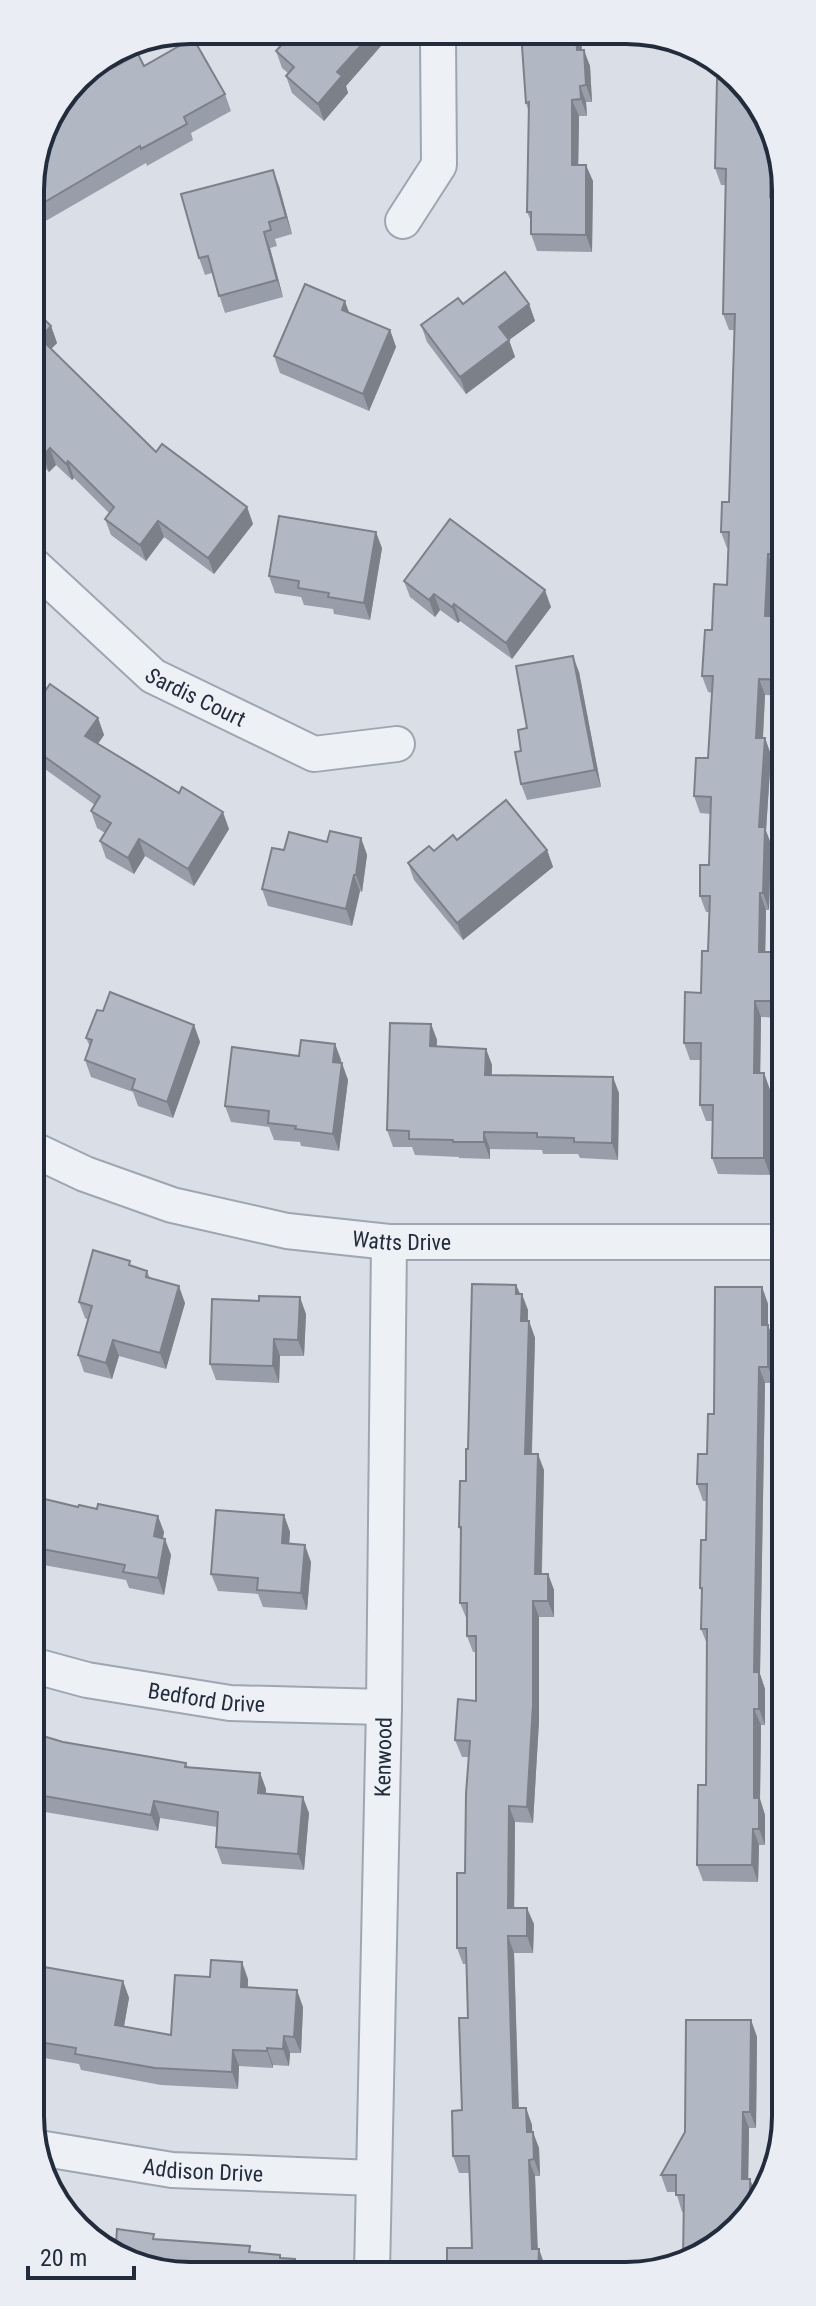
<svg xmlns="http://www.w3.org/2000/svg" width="816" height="2306" viewBox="0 0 816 2306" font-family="'Roboto Condensed',sans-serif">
<rect width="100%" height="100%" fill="#dadfe7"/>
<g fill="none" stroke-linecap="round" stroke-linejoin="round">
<g stroke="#9fa6b1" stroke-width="38">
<g id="street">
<path d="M403,221L439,165L438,38L436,32"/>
<path id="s1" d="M31,563L153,676L314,754L397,744"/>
<path id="s2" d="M32,1149L85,1174L172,1205L287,1231L389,1242H784"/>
<path id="s3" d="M32,1665L87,1680L230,1703L384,1707"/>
<path id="s4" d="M33,2147L172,2170L374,2178"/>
<path id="s5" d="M372,2273L384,1707L389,1242"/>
</g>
</g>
<use href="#street" stroke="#edf0f5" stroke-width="34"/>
</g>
<g fill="#989ea9">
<path d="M291,31H384L387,39L346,86L348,93L324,121L292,93L286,76L289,74L282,68L276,51L292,33Z"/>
<path d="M582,50L590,66L592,102H586L587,116H579L578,165L593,181L592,252L537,251L531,234V221L527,212L529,113L526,103Z"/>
<path d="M144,66L225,94L231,111L191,133L193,140L147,166L146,163L44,222L30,200V179L53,123L50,115L66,93Z"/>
<path d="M741,80L778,149L777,197H783V571L774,570L772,616H774L780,632L784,633V696L765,695L763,738H765L771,755L766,831L771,844L769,910H766L765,952L782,968L781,1018L761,1017L760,1073H764L770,1090V1175L718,1174L712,1158L713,1121H706L700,1105L701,1060H690L684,1043L701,993L708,951L709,912H706L700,896L709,865L710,814L700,813L694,796L708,758L712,693L708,692L702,676L712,630L727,585L728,548H727L721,532L729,502L734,330H729L723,314L726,185H721L715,168Z"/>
<path d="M279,186L292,234L275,239L277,246L270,248L283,297L225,313L212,273L205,275L199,258Z"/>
<path d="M463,304H529L535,321L509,340L515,357L466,394L427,342L421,325Z"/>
<path d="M31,306L51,326L57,343L51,349L156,452L247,507L253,524L214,574L164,537L146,561L111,535L105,519L109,513L74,478L72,480L56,465L49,472L31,454Z"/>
<path d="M349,313L390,330L396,347L369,411L280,373L274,356Z"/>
<path d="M382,548L370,620L334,614L333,609L304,605L301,597L275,593L269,576Z"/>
<path d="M404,581L551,607L512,659L460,621L458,623L440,610L435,617L410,597Z"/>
<path d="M579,672L601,787L527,800L521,784V751L527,728Z"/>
<path d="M31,686L43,694L98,718L104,735L98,744L229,829L194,886L145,856L134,874L106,858L100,841L105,833L97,828L91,811L95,805L31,759Z"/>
<path d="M361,838L367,855L362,892L360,891L352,926L268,906L262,889L284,850L327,842Z"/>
<path d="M457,840L547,850L553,867L463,940L414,880L408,863Z"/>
<path d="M103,1011L194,1025L200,1042L173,1118L138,1106L133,1092L91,1077L85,1060L90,1047L86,1038Z"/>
<path d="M431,1024L437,1040L436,1047L486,1049L492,1065V1075L619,1093L618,1160L580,1158L578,1154H543L542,1150L490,1149V1159L459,1158V1157L415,1155L412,1147H393L387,1130Z"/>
<path d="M335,1044L341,1060V1063L348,1080L339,1151L301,1146L300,1142L274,1140L269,1127L231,1122L225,1106L299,1056Z"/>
<path d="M132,1266L147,1271L150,1278L185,1303L166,1369L119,1356L112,1379L84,1372L78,1355L88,1320L85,1318L79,1302Z"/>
<path d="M516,1285L528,1310V1321H529L535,1338L532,1454L544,1470L542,1574H548L554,1590V1617H539V1721L533,1823L515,1822L514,1908L534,1924L533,1953H514L519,2108H526L532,2125V2132L539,2148L540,2176H535L538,2249L545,2266L472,2248L470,2173H459L453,2156L462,2110L468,2018L466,1964H463L457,1948L465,1873L469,1757H462L455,1740L476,1701V1652H473L467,1636V1620L460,1603L461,1533L459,1527L466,1481L468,1449Z"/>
<path d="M762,1287L768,1304V1325L774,1342V1383H765L760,1674L765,1689V1725H761L760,1799L765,1815V1845H759L758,1882L703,1881L697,1865L706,1785L707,1644L701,1629L702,1593L700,1588L706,1540L707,1501H703L697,1484L707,1454L714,1414Z"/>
<path d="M306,1314L304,1356H280L279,1383L216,1380L210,1364Z"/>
<path d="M32,1496L78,1507L164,1532L163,1538L171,1555L164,1595L129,1588L126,1580L38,1564L34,1581H32Z"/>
<path d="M284,1515L290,1532L289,1544L311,1562L307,1610L263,1607L258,1594L218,1591L211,1574Z"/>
<path d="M33,1733L63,1742L186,1763L188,1767L260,1773L266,1789V1794L309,1813L304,1870L222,1864L216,1847L217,1827L160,1818L158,1831L33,1810Z"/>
<path d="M33,1965L123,1981L129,1998L124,2027L171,2035L248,1979V1987L303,2007L301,2053H290L289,2066L273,2065V2068L239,2066L238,2089L161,2085L81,2070L79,2064L33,2056Z"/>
<path d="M751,2020L757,2037L756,2128H749L748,2179H750L756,2196V2199L747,2221L682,2212L676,2192H667L661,2175Z"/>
</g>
<g fill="#7c8189">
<path d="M374,31H384L387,39L346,86L348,93L324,121L318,104L337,72Z"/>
<path d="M576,33H581L583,67L577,50Z"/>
<path d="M584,50L590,66L592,102L586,85Z"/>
<path d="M580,86L586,102L587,116L581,99Z"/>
<path d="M572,100L579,116L578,181L572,165Z"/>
<path d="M772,137L778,149L776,214L770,197Z"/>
<path d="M586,165L593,181L592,252L586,235Z"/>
<path d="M273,170L279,186L292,234L286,217Z"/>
<path d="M264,232L270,248L283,297L277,280Z"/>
<path d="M345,301L351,318L342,310Z"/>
<path d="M529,304L535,321L505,343L499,327Z"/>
<path d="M51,326L57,343L46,354L40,338Z"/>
<path d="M390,330L396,347L369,411L363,394Z"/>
<path d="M509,340L515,357L466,394L460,377Z"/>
<path d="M50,448L56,465L49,472L43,456Z"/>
<path d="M68,461L74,478L72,480L66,464Z"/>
<path d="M247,507L253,524L214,574L208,558Z"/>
<path d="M158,521L164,537L146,561L140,545Z"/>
<path d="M376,532L382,548L370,620L364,603Z"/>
<path d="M768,554L774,570L772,632L765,616Z"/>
<path d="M545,590L551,607L512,659L506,643Z"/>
<path d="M434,594L440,610L435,617L429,600Z"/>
<path d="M454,604L460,621L458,623L452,607Z"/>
<path d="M774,616L780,633L773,632Z"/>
<path d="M573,656L579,672L601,787L595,770Z"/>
<path d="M759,679L765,695L762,754L756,738Z"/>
<path d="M98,718L104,735L91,753L85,736Z"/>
<path d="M765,738L771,755L766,831L771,844L769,910L763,893L759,827Z"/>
<path d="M223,812L229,829L194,886L188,869Z"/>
<path d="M361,838L367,855L362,892L356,875Z"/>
<path d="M139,839L145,856L134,874L128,858Z"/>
<path d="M547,850L553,867L463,940L457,923Z"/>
<path d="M354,875L360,891L352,926L346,909Z"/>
<path d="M760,893L766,910L765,968L759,952Z"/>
<path d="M34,942L40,959L32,972L31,946Z"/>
<path d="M776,952L782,968L781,1018L775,1001Z"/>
<path d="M37,971L43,987L32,1004V978Z"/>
<path d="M755,1001L761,1017L760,1090L754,1073Z"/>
<path d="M431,1024L437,1040L436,1063L430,1046Z"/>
<path d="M194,1025L200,1042L173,1118L167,1102Z"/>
<path d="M335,1044L341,1060L339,1079L333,1062Z"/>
<path d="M486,1049L492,1065L491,1091L485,1075Z"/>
<path d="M342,1063L348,1080L339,1151L333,1134Z"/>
<path d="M764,1073L770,1090V1175L764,1158Z"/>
<path d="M613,1077L619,1093L618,1160L612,1143Z"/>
<path d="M484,1132L490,1149V1159L484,1142Z"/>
<path d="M32,1221L38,1237L32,1250Z"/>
<path d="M516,1285L522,1299V1294L528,1310L527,1338L521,1321L516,1294Z"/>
<path d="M179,1286L185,1303L166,1369L160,1353Z"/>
<path d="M762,1287L768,1304V1325L774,1342V1383L768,1367L762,1325Z"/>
<path d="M300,1297L306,1314L304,1356L298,1340Z"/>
<path d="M529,1321L535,1338L531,1470L525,1454Z"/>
<path d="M274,1339L280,1356L279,1383L273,1366Z"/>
<path d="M113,1340L119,1356L112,1379L106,1363Z"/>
<path d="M759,1367L765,1383L760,1674L765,1689V1725L759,1709L754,1672Z"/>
<path d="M538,1454L544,1470L541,1590L535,1574Z"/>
<path d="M284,1515L290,1532L288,1560L282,1543Z"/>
<path d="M158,1516L164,1532L160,1553L154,1536Z"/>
<path d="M165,1539L171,1555L164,1595L158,1578Z"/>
<path d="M305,1545L311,1562L307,1610L301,1593Z"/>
<path d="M32,1548L38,1564L34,1581L32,1577Z"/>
<path d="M548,1574L554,1590V1617L548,1601Z"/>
<path d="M533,1601L539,1617V1721L533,1823L527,1807Z"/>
<path d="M754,1709L761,1725L760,1799L765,1815V1845L759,1829L754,1798Z"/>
<path d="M260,1773L266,1789L264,1810L258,1793Z"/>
<path d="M303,1797L309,1813L304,1870L298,1854Z"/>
<path d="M154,1801L160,1818L158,1831L151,1815Z"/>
<path d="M509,1806L515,1822L514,1924L508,1908Z"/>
<path d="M753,1829L759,1845L758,1882L752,1865Z"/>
<path d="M527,1908L534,1924L533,1953L527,1936Z"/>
<path d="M508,1936L514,1953L519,2125L513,2108Z"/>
<path d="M242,1962L248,1979L247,2004L241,1987Z"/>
<path d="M123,1981L129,1998L121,2042L115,2025Z"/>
<path d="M297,1990L303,2007L301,2053L294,2037Z"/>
<path d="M751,2020L757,2037L756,2128L750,2112Z"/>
<path d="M284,2036L290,2053L289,2066L283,2049Z"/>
<path d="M267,2048L273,2065V2068L267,2051Z"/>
<path d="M233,2050L239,2066L238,2089L232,2072Z"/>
<path d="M526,2108L532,2125L533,2148L527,2132Z"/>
<path d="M743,2112L749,2128L748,2196L742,2179Z"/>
<path d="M533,2132L539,2148L540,2176L534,2159Z"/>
<path d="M529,2160L535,2176L538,2266L539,2249L545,2266L544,2273H538L532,2249Z"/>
<path d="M750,2179L756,2196V2199L750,2214Z"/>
<path d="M295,2259L300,2273H294Z"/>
</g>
<g fill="#b1b8c4" stroke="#7c8189" stroke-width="2">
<path d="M294,31H374L337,72L342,76L318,104L286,76L294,67L276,51Z"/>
<path d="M521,32L576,33L577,50H584L586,85L580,86L581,99L572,100V165H586V235L531,234V212H527L529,102L526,103Z"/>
<path d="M193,38L225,94L184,117L187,124L141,149L140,146L38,206L30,194V179L44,129L56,122L51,113L66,93L138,54L144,66Z"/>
<path d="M717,79L741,80L772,137L770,197H783V515L782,554H768L765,616H774L773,632L784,633L783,680L759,679L756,738H765L759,827H765L763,893H760L759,952H776L775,1001H755L754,1073H764V1158H712L713,1105H700L701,1043H684L685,992L701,993L702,951H708L710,896H700V865H709L711,797L694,796L696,758H708L713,676H702L705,630H712L714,584L727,585L729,532H721L722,502H729L735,314H723L726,169L715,168Z"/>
<path d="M273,170L286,217L269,222L271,230L264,232L277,280L219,296L208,256L199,258L181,194Z"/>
<path d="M505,272L529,304L499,327L509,340L460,377L421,325L458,298L463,304Z"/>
<path d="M305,284L345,301L342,310L390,330L363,394L274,356Z"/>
<path d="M31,306L51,326L40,338L156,452L162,444L247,507L208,558L158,521L140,545L105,519L114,507L68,461L66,464L50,448L43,456L31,443Z"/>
<path d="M279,516L376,532L364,603L328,597L329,593L298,588L299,581L269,576Z"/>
<path d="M450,519L545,590L506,643L454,604L452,607L434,594L429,600L404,581Z"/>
<path d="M573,656L595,770L521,784L515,752L521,751L518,730L527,728L516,666Z"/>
<path d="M50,684L98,718L85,736L179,793L182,787L223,812L188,869L139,839L128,858L100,841L111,823L91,811L100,796L31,747V686L43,694Z"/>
<path d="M506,800L547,850L457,923L408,863L429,846L434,851L453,835L457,840Z"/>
<path d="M330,831L361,838L356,875H354L346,909L262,889L272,848L284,850L289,832L327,842Z"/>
<path d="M32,967L37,971L32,978Z"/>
<path d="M110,992L194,1025L167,1102L132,1089L135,1079L85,1060L92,1040L86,1038L97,1010L103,1011Z"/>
<path d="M390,1023L431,1024L430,1046L486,1049L485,1075L613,1077L612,1143L574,1142V1138L537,1137V1133L484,1132V1142H453V1140L409,1139V1131L387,1130Z"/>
<path d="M301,1040L335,1044L333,1062L342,1063L333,1134L295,1129L296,1126L268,1123L269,1111L225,1106L232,1047L299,1056Z"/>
<path d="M93,1250L130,1261L129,1265L147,1271L146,1277L179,1286L160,1353L113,1340L106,1363L78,1355L92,1306L79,1302Z"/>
<path d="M472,1284L516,1285V1294H522L521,1321H529L525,1454H538L535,1574H548V1601H533V1704L527,1807L509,1806L508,1908H527V1936H508L513,2108H526L527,2132H533L534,2159L529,2160L532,2249H539L538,2273H447V2248H472L469,2156H453L452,2111L462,2110L459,2018H468L466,1948H457V1873H465L466,1793L470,1741L455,1740L458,1699L476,1701V1636H467V1603H460L461,1527H459L460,1481H466V1449H468Z"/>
<path d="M715,1287H762V1325H768V1367H759L754,1672H759V1709H754V1798H759V1829H753L752,1865H697L698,1785H706L707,1629H701L702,1588H700L701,1540H706L707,1484H697L698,1454H707L708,1414H714Z"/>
<path d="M259,1296L300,1297L298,1340L274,1339L273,1366L210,1364L212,1299L259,1301Z"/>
<path d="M32,1496L78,1507L79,1505L97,1509L98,1504L158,1516L154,1536L165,1539L158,1578L123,1572L125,1565L32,1547Z"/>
<path d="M216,1510L284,1515L282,1543L305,1545L301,1593L257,1590L258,1578L211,1574Z"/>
<path d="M33,1733L63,1742L186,1763L185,1767L260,1773L258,1793L303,1797L298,1854L216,1847L218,1812L154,1801L151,1815L33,1794Z"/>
<path d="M211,1960L242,1962L241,1987L297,1990L294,2037L284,2036L283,2049L267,2048V2051L233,2050L232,2072L155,2068L75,2054L76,2048L33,2041V1965L123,1981L115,2025L171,2035L175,1975L210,1977Z"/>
<path d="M686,2020H751L750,2112H743L742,2179H750V2214L747,2221L683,2258L684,2195H676V2175H661L685,2132Z"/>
<path d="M117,2229L154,2234L153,2239L250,2246L249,2252L280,2255V2258L295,2259L294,2273H158L97,2240L116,2243Z"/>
</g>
<g text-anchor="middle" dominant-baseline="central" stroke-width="8" stroke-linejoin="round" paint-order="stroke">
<g font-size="22" fill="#232c3d" stroke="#eaeef4">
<text stroke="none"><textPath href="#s1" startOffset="214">Sardis Court</textPath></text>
<text stroke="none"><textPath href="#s2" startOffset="384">Watts Drive</textPath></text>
<text stroke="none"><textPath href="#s3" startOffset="178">Bedford Drive</textPath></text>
<text stroke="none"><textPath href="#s5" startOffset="516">Kenwood</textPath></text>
<text stroke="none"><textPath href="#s4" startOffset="172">Addison Drive</textPath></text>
</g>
</g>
<path d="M0 0H816V2306H0ZM190 44H626A146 146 0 0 1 772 190V2116A146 146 0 0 1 626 2262H190A146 146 0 0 1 44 2116V190A146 146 0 0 1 190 44Z" fill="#eaeef4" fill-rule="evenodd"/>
<path fill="none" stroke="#232c3d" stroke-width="4" d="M190 44H626A146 146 0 0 1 772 190V2116A146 146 0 0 1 626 2262H190A146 146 0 0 1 44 2116V190A146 146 0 0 1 190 44Z"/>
<path d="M28 2266v12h106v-12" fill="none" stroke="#232c3d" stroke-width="4"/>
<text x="40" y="2266" font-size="24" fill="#232c3d" stroke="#eaeef4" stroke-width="6" paint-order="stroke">20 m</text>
</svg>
